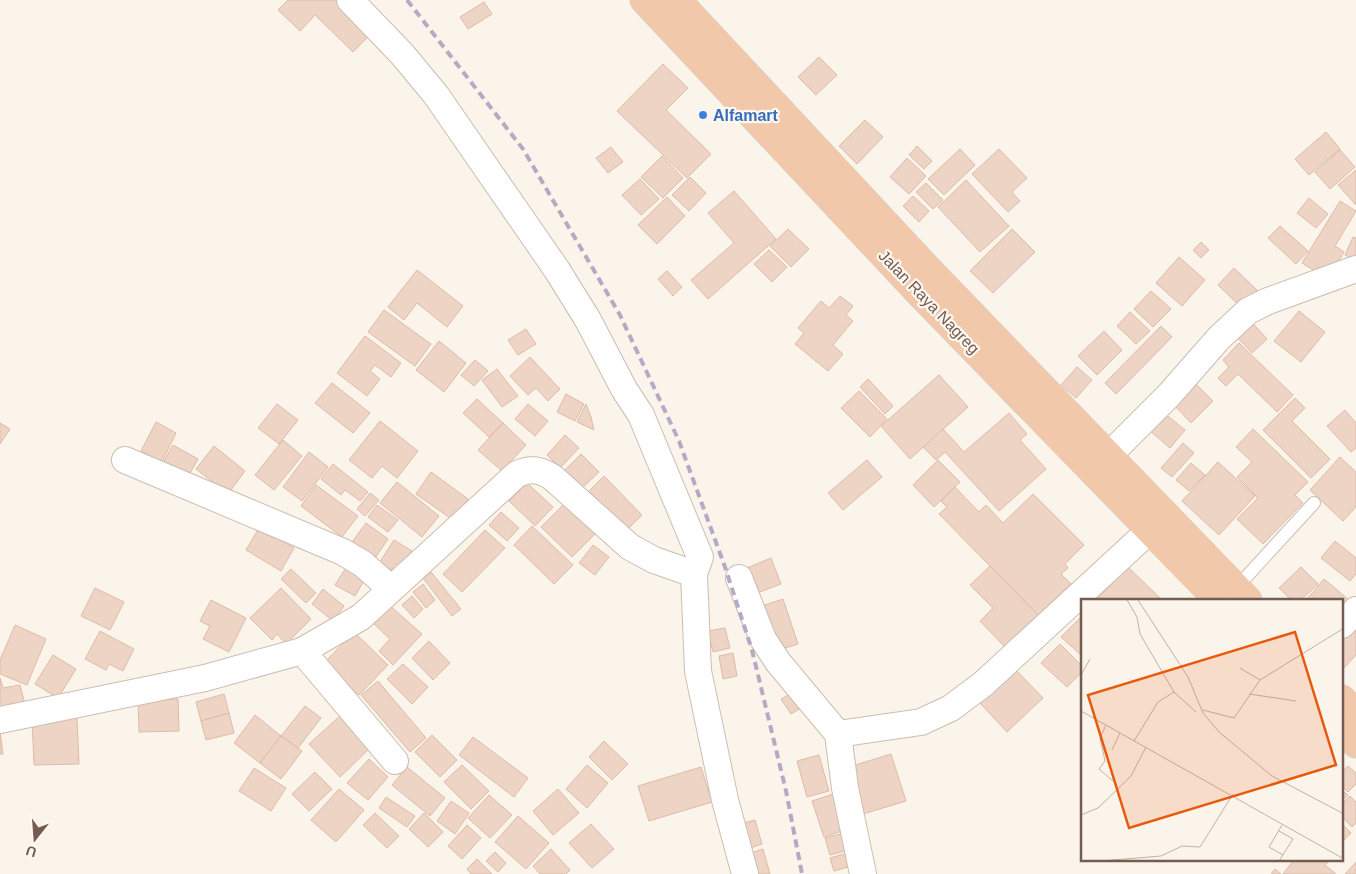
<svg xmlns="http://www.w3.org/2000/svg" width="1356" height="874" viewBox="0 0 1356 874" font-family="Arial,sans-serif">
<rect width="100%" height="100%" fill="#fbf4eb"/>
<g fill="#eed4c5" stroke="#dfbba7">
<path d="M288,0H342L374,31L353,52L315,15L300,31L278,10Z"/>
<path d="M484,2L492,14L468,29L460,17Z"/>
<path d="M819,57L837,75L816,95L798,77Z"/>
<path d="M663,64L688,88L666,110L711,154L687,178L617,111Z"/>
<path d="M865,120L883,137L857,164L839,146Z"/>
<path d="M1326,132L1340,149L1309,175L1295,159Z"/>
<path d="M917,146L932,161L924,169L909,155Z"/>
<path d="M611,147L623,162L608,173L596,158Z"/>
<path d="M960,149L975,165L944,195L928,179Z"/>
<path d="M999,149L1027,178L1012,192L1020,201L1008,212L972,174Z"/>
<path d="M1340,150L1355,167L1330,189L1315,172Z"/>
<path d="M662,156L683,178L663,198L641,177Z"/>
<path d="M907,158L926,176L909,194L890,177Z"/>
<path d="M1356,170V205L1338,185Z"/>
<path d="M690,177L706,193L689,211L672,195Z"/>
<path d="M640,179L659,199L641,215L622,195Z"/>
<path d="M966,180L1009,226L980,252L938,207Z"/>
<path d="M926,183L943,200L933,209L916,192Z"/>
<path d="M734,191L776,239L708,299L691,280L734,243L708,213Z"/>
<path d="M913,196L929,211L919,222L903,206Z"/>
<path d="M667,197L685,216L657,244L638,225Z"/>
<path d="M1309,198L1328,214L1316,228L1297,213Z"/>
<path d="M1340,201L1356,211L1335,246L1344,252L1331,274L1318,267L1315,271L1302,263Z"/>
<path d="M1280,226L1308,251L1296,264L1268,238Z"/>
<path d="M788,229L809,249L791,267L770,246Z"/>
<path d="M1012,229L1035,252L993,293L970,271Z"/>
<path d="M1353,237L1356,238V260L1345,255Z"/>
<path d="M1201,242L1209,250L1201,258L1193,250Z"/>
<path d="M769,250L787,267L772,282L754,264Z"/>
<path d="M1179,257L1205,280L1182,306L1156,283Z"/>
<path d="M1234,268L1258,291L1242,308L1218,285Z"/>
<path d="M417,270L463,306L447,327L417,303L404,320L388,307Z"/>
<path d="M667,271L682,287L673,296L658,279Z"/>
<path d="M1151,291L1171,309L1153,327L1134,309Z"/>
<path d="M840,296L853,306L846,315L853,321L833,345L843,354L828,371L795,344L804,333L798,328L821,301L829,308Z"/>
<path d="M384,310L431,344L415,366L368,332Z"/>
<path d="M1299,311L1325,332L1301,362L1274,341Z"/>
<path d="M1130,312L1150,331L1136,344L1117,326Z"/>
<path d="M1249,319L1267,339L1252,353L1233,333Z"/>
<path d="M1161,326L1172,337L1116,394L1105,383Z"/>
<path d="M526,329L536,344L518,355L508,340Z"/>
<path d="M1104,331L1122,350L1097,375L1078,356Z"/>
<path d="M365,336L401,363L391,377L375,365L370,371L380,379L367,396L337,373Z"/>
<path d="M439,341L466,363L444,392L416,370Z"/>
<path d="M1239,343L1293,395L1277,412L1238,374L1226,386L1218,378L1229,367L1223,360Z"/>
<path d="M530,357L560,389L548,401L536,388L528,395L510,376Z"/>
<path d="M475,360L488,371L474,386L461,375Z"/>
<path d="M1077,367L1092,380L1076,398L1061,385Z"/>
<path d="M497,369L518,396L502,407L482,380Z"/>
<path d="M939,375L968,407L910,459L881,426Z"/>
<path d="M868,379L893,406L885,414L860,387Z"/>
<path d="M332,383L370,413L353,433L315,403Z"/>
<path d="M1196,384L1213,401L1191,423L1174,405Z"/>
<path d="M859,391L887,419L870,437L841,408Z"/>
<path d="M566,394L584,404L575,421L557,412Z"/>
<path d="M1295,398L1305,408L1292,421L1330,459L1311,478L1263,430Z"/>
<path d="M477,399L503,423L489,437L463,413Z"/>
<path d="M277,404L298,420L279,444L258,428Z"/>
<path d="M528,404L548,421L535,436L515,419Z"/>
<path d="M586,404L591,417L594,430L577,422Z"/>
<path d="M1345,410L1356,423V448L1351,452L1327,426Z"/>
<path d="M1009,413L1027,434L1020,440L1046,469L999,511L945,452L936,460L923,447L943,429L964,452Z"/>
<path d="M1164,413L1185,430L1170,448L1149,430Z"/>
<path d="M380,421L418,451L397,478L382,466L372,478L349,460Z"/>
<path d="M156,422L176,433L162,462L141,451Z"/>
<path d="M0,423L10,429L0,444Z"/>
<path d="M503,423L526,445L502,471L478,450Z"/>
<path d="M1253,429L1308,482L1295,495L1303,503L1263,544L1237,519L1258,498L1237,477L1252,462L1236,447Z"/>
<path d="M565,435L579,448L560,468L547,455Z"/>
<path d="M283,440L302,456L274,490L255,475Z"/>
<path d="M1183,443L1194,453L1172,477L1161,468Z"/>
<path d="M173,445L198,459L188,477L163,463Z"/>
<path d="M214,446L245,471L228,494L196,469Z"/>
<path d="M309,452L328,467L302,501L283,487Z"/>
<path d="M581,454L599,472L580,490L563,472Z"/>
<path d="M1340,457L1356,472V507L1343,521L1310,490Z"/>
<path d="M867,460L882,477L843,510L828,493Z"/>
<path d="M938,460L960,482L934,507L913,485Z"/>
<path d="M1218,462L1255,496L1219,535L1182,501Z"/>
<path d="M1191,463L1205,475L1189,491L1176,480Z"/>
<path d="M333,464L368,492L360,501L345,490L341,495L321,479Z"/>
<path d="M431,472L468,499L453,520L416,494Z"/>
<path d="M604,476L642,515L622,535L584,496Z"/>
<path d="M397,482L439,516L422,537L380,503Z"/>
<path d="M527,483L553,507L535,526L509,501Z"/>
<path d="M316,485L358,516L342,537L301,506Z"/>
<path d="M955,487L979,512L986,505L1003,523L1033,494L1084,545L1065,564L1068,568L1061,574L1071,584L1038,615L939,514L947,507L941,501Z"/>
<path d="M370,493L379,500L365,516L357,509Z"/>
<path d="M564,504L595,534L572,557L541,527Z"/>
<path d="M377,505L398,520L388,532L368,517Z"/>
<path d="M501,512L519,528L507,541L489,525Z"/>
<path d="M366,523L388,539L373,561L350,545Z"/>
<path d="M532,526L573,565L554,584L514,545Z"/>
<path d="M259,528L294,548L281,571L246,550Z"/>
<path d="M485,530L505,548L462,592L443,574Z"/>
<path d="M394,540L412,551L401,567L395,564L390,572L378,565Z"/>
<path d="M1335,541L1356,558V574L1350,581L1321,558Z"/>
<path d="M593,545L609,557L595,575L579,563Z"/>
<path d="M771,558L781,584L757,593L747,568Z"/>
<path d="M349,563L368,574L355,596L335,585Z"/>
<path d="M990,566L1038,615L1005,647L980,621L993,608L970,585Z"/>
<path d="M1128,567L1162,600H1096Z"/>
<path d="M1301,567L1318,584L1301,600H1291L1279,588Z"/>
<path d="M291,569L316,593L306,603L281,579Z"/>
<path d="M431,572L461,609L452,616L423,578Z"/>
<path d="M1324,579L1355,605L1342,617V600H1306Z"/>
<path d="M423,584L435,600L426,608L413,592Z"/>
<path d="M95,588L124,602L110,630L81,616Z"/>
<path d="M281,588L311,619L286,644L277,634L272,640L250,618Z"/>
<path d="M323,589L344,606L333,621L312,604Z"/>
<path d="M412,596L423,609L414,618L402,605Z"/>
<path d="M783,599L798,644L776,651L762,606Z"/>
<path d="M211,600L246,618L229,652L203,639L210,626L200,621Z"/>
<path d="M388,604L422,634L393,665L379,651L390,639L372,622Z"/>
<path d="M1082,616V656L1061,637Z"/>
<path d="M1356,623V655L1344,668L1342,667V635Z"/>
<path d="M15,625L46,639L27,685L0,674V660Z"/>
<path d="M725,628L730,648L713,652L708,631Z"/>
<path d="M100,631L134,649L123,671L109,664L106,670L85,659Z"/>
<path d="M354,632L388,665L359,695L324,663Z"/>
<path d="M429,641L450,663L433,680L412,658Z"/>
<path d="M1060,644L1082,666V672L1067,687L1041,663Z"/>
<path d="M733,653L737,676L723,679L719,656Z"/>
<path d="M53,655L76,669L58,698L35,684Z"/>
<path d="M403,664L428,687L412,704L387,679Z"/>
<path d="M1014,668L1043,698L1007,732L979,702Z"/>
<path d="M0,678L3,688L20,685L25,704L0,710Z"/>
<path d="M378,681L426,738L410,752L361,695Z"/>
<path d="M792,693L801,708L791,714L781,699Z"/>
<path d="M224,694L229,713L201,721L196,702Z"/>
<path d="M178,699L179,731L139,732L138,700Z"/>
<path d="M305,706L321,718L298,748L281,736Z"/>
<path d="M229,713L234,733L206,740L201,721Z"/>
<path d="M255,715L281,736L260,763L234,743Z"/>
<path d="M340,716L370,748L340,777L309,744Z"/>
<path d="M77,718L79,764L34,765L32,719Z"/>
<path d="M0,731L3,754H0Z"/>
<path d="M432,735L457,760L440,777L415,752Z"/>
<path d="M281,736L302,751L281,779L260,763Z"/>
<path d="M473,737L528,778L514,797L459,755Z"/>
<path d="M604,741L628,764L612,780L589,757Z"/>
<path d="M891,754L906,801L863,814L849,767Z"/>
<path d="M819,755L829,791L807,797L797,761Z"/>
<path d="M369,759L388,777L368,800L347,783Z"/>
<path d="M462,765L489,791L471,809L444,782Z"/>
<path d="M587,765L608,783L587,808L566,789Z"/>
<path d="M1348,766L1356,773V784L1348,792L1342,786V772Z"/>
<path d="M407,767L445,798L430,816L392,785Z"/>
<path d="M701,767L712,802L649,821L638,786Z"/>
<path d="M254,768L286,788L271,811L239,791Z"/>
<path d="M315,772L332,789L309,811L292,794Z"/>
<path d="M339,789L364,810L336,842L311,820Z"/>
<path d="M558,789L579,813L553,835L533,811Z"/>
<path d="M1342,790L1348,795L1342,800Z"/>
<path d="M836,793L848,829L824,837L812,801Z"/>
<path d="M489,795L512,815L490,838L468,818Z"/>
<path d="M1350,796L1356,802V823L1352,827L1342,817V803Z"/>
<path d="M386,797L415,816L407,827L379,808Z"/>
<path d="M451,801L469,813L455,834L437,821Z"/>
<path d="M375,813L399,836L387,848L363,825Z"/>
<path d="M424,813L443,832L428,847L409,829Z"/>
<path d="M518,816L549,843L526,869L495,842Z"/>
<path d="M755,820L762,844L744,850L736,825Z"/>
<path d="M591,824L614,849L592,868L569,843Z"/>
<path d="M1342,824L1351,833L1342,842Z"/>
<path d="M467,825L481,838L462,859L448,846Z"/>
<path d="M844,833L849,850L830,855L825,838Z"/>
<path d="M551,849L570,870L566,874H540L533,866Z"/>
<path d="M763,849L770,874H751L745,855Z"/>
<path d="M854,851L858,864L834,871L830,858Z"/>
<path d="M495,852L506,863L498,872L486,861Z"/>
<path d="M477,859L492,874H471L467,869Z"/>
<path d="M1294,860H1330L1325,865L1336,874H1283Z"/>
<path d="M1356,862V874H1345Z"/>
<path d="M1275,869L1281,874H1271Z"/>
</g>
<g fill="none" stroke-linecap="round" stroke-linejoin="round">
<g stroke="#ccbdb1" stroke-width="14">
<path id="service" d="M1236,588L1314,503"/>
</g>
<g stroke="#ccbdb1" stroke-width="28">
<g id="minor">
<path d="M350,0L402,54L436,95L557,270L588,320L624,389L641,415L700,557L694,574L698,671L725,800L745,874"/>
<path d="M1108,456L1169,395L1219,338L1248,311L1268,301L1356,269"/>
<path d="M125,460L343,552L363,564L391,589"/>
<path d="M739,578L763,639L778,662L838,734L845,788L863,874"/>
<path d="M1342,625L1356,610"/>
<path d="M302,651L395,761"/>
<path d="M0,720L205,678L302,651L361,617L517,474C530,468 539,469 552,477L630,547L654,560L694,574"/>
<path d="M838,734L921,722L951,708L983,684L1150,530L1164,514"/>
</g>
</g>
<g stroke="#d8d1ce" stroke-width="29">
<g id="trunk">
<path d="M644,0L922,296L1218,600"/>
<path d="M677,0L929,270L1248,600"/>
<path d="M1342,699L1356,713"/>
<path d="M1342,729L1356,744"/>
</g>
</g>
<use href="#service" stroke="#fff" stroke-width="12"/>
<use href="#minor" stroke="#fff" stroke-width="26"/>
<use href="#trunk" stroke="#f1c8a9" stroke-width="28"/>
<path stroke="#b7a9c4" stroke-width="4" stroke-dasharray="8 5" stroke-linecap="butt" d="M407,0L523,149L620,315L679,441L725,567L752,650L786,791L802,874"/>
</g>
<circle fill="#3f7fe0" stroke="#fef8f1" stroke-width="2" cx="703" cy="115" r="5"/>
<g text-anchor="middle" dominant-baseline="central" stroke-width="4.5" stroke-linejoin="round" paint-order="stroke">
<g font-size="16" font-weight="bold" fill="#366cbe" stroke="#fef8f1" text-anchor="start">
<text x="713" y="115">Alfamart</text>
</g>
<g font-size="16" fill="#745c50" stroke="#fef8f1">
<text transform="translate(929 302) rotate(46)">Jalan Raya Nagreg</text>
</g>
</g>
<g transform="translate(1081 599)">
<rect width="262" height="262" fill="#fbf4eb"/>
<path fill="none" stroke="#c1b2a8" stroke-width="1" d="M46,1L56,18L59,35L93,93L115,113M57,1L107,78L122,114L138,133L191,177L263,215M159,69L179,81M0,76L9,60M168,95L215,102M122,111L153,119L179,81L263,29M0,112L263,260M25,126L19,139L24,162L18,170L32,182M53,142L77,103L93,93M31,151L39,134M0,216L17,209L50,177L65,148M201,226L188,248L202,256M198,232L212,240L198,262M20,262L80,257L101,247L119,248L152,195"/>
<path fill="#e8590c" fill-opacity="0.15" stroke="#e8590c" stroke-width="2.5" d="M214,33L255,166L48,229L7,96Z"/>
<rect width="262" height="262" fill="none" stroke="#745c50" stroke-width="2.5"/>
</g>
<g transform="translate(35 839) rotate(197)" stroke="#fef8f1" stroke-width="4" paint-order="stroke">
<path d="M0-4L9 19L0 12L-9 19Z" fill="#745c50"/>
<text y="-8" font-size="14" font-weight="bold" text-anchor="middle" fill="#745c50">U</text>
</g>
</svg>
